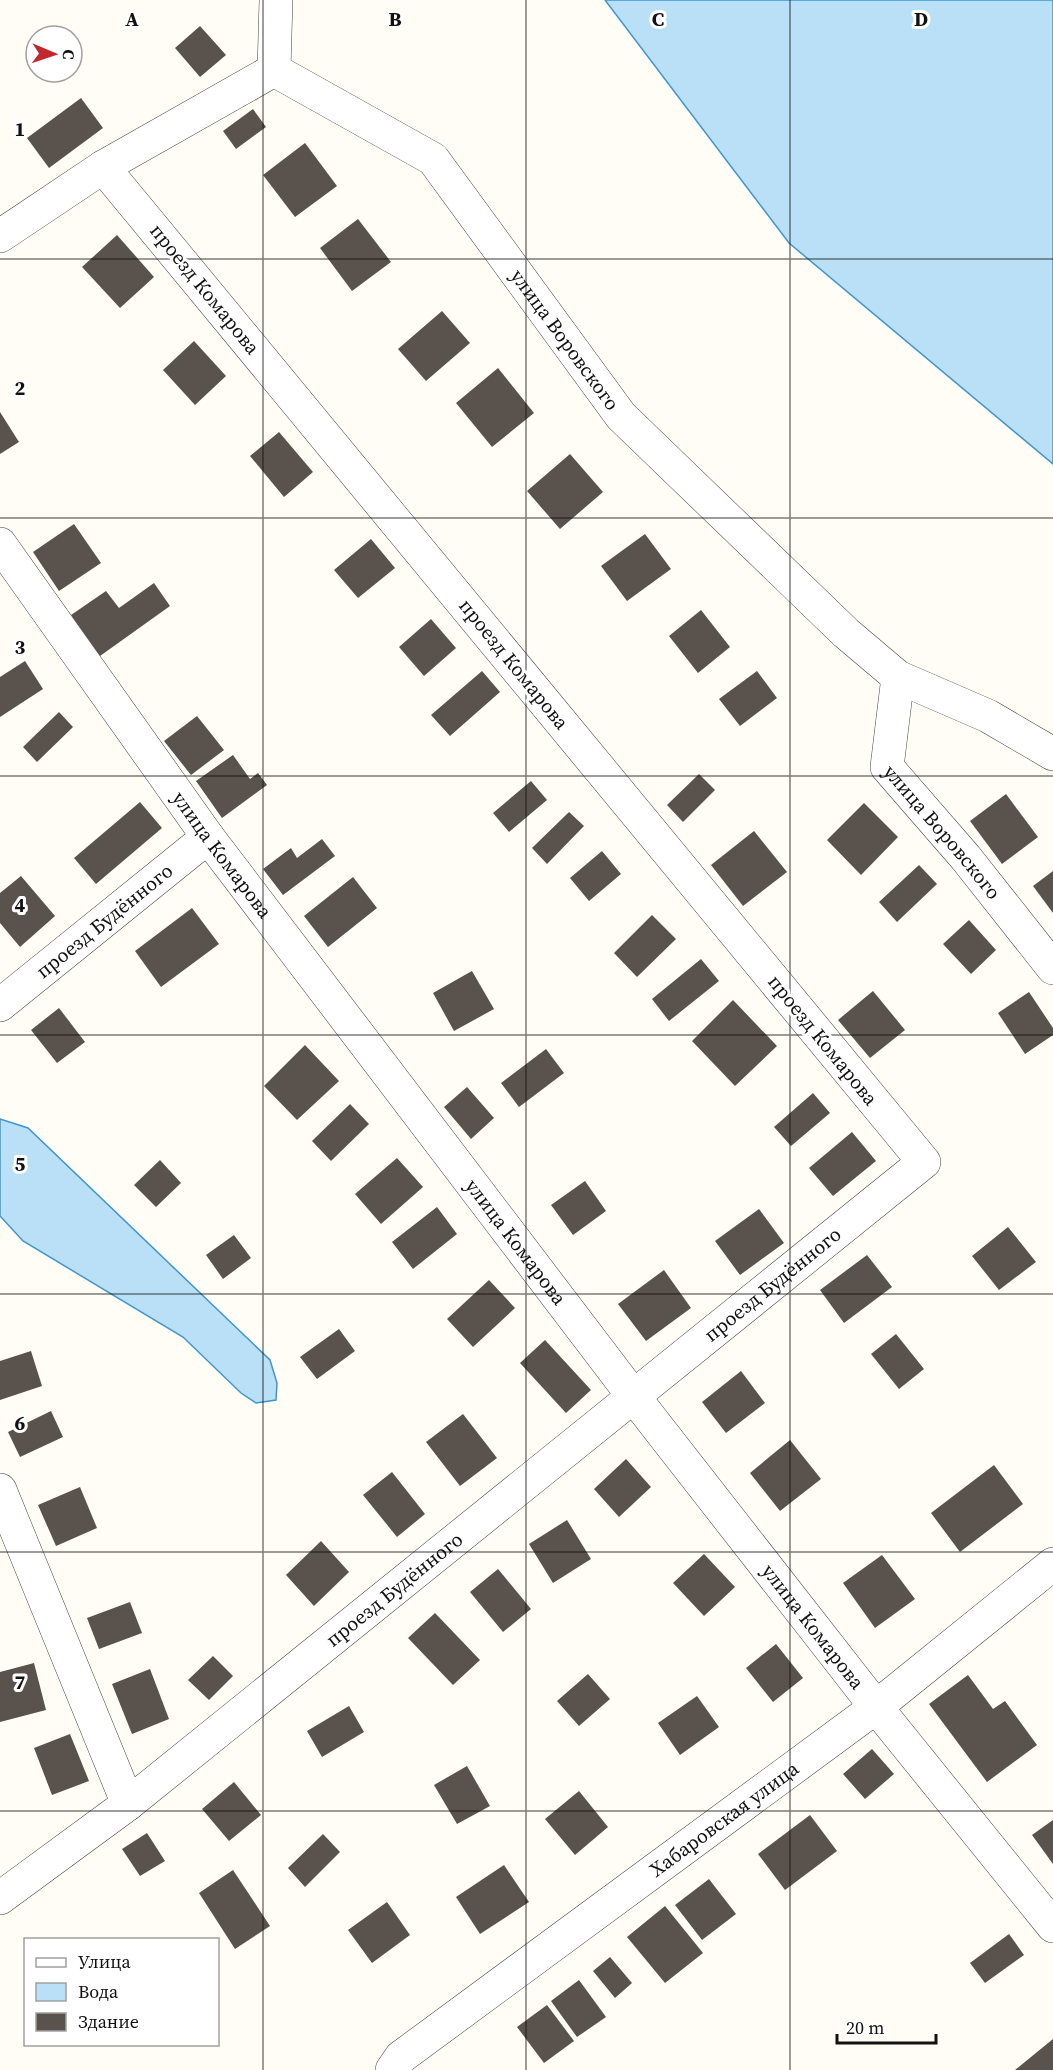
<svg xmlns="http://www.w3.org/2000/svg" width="1053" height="2070" viewBox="0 0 1053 2070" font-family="'Source Serif 4',serif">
<rect width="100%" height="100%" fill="#fffdf5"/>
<g fill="#b9e0f7" stroke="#3f96cf" stroke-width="1.5">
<path d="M605,0H1053V464L789,243Z"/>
<path d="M0,1119L28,1128L270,1360L277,1383L276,1400L256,1403L241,1393L183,1337L23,1241L0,1216Z"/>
</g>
<g fill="#5a524d">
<path d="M200,26L226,55L200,77L175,48Z"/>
<path d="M81,98L103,128L49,168L27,138Z"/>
<path d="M253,109L266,127L236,149L223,131Z"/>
<path d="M305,143L337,186L295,217L263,175Z"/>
<path d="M358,219L391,262L352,291L320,248Z"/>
<path d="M117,235L154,277L120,308L82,267Z"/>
<path d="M442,311L470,343L426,381L398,349Z"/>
<path d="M194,341L226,376L195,405L163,370Z"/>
<path d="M498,368L534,413L492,447L456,403Z"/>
<path d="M0,412L19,442L0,454Z"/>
<path d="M279,432L313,472L284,497L250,456Z"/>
<path d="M570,454L603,492L560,529L527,491Z"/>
<path d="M74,524L101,563L59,591L33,552Z"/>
<path d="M645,534L671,569L627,601L601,566Z"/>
<path d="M371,539L395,568L358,598L334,570Z"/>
<path d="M154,583L170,606L100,656L71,615L106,591L119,608Z"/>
<path d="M701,610L730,647L698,673L669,636Z"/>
<path d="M431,619L456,648L424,676L399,647Z"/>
<path d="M25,661L43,689L0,717V677Z"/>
<path d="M482,671L500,692L450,736L431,715Z"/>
<path d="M757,671L777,698L740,726L719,699Z"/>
<path d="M59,712L73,727L37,762L23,747Z"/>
<path d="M197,716L224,750L191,775L164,741Z"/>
<path d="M233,755L250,779L258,773L267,785L222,818L196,781Z"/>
<path d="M699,774L715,790L683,822L667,805Z"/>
<path d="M531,781L547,800L509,832L493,813Z"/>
<path d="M1006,794L1038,837L1002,864L970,821Z"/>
<path d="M140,802L162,828L96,884L74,858Z"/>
<path d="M864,803L898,837L861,875L827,840Z"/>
<path d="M569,812L584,826L547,864L532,848Z"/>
<path d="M754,831L787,872L743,906L711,865Z"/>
<path d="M322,839L335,856L283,895L263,869L291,848L297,858Z"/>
<path d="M602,851L621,874L589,901L570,878Z"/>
<path d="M919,865L937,884L897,922L879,902Z"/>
<path d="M1053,871V913L1033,886Z"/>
<path d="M21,876L55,916L20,947L0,923V893Z"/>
<path d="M353,877L377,908L328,947L304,916Z"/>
<path d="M192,908L219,944L161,987L135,951Z"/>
<path d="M652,915L676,939L637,977L614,953Z"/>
<path d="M969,920L996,950L971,974L943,944Z"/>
<path d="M701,959L719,981L669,1021L652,999Z"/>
<path d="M472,971L494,1009L454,1031L433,993Z"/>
<path d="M873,991L905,1030L870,1058L838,1020Z"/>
<path d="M1029,992L1053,1028V1035L1025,1054L998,1013Z"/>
<path d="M733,1000L777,1046L735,1086L692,1041Z"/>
<path d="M59,1008L85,1042L57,1063L31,1030Z"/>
<path d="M305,1045L339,1081L297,1120L264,1086Z"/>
<path d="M546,1049L564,1073L519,1107L501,1083Z"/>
<path d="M467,1087L494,1118L471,1139L444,1107Z"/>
<path d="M813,1093L830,1113L791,1146L774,1127Z"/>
<path d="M350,1104L369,1124L331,1161L312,1141Z"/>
<path d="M852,1132L876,1161L833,1196L809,1168Z"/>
<path d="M397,1158L423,1187L381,1224L355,1194Z"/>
<path d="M160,1160L181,1183L156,1207L134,1185Z"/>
<path d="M585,1181L606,1211L573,1235L551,1205Z"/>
<path d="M437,1207L457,1234L413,1269L392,1242Z"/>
<path d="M759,1209L784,1243L740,1275L715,1241Z"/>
<path d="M1008,1227L1036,1262L999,1290L972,1256Z"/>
<path d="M234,1235L251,1258L223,1279L206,1255Z"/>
<path d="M867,1255L892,1287L844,1323L820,1290Z"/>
<path d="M664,1270L691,1308L646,1341L618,1304Z"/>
<path d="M489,1280L515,1308L473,1347L447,1319Z"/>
<path d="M339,1329L355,1351L317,1379L300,1357Z"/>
<path d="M896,1334L924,1369L899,1389L871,1354Z"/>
<path d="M545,1340L591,1390L566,1413L520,1363Z"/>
<path d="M31,1351L42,1386L0,1400V1361Z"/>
<path d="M741,1371L765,1403L726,1433L702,1402Z"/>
<path d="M51,1411L63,1437L20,1457L8,1432Z"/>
<path d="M463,1414L497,1458L460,1486L426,1442Z"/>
<path d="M790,1440L821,1479L780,1511L750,1473Z"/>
<path d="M626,1459L651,1487L619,1517L594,1489Z"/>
<path d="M994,1465L1023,1504L960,1552L931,1513Z"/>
<path d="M392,1472L425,1514L397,1537L363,1495Z"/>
<path d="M80,1487L97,1528L56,1546L38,1505Z"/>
<path d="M567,1520L591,1559L553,1583L529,1544Z"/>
<path d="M321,1541L349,1572L314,1606L286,1575Z"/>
<path d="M704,1554L735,1587L704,1616L673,1583Z"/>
<path d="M882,1555L915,1599L875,1628L843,1583Z"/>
<path d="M498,1569L531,1609L503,1632L470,1592Z"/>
<path d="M130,1602L142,1633L99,1649L87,1618Z"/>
<path d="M435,1613L480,1660L453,1685L408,1638Z"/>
<path d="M776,1644L803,1678L773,1702L746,1668Z"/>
<path d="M213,1656L233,1676L209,1700L188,1680Z"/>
<path d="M34,1663L46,1710L0,1722V1672Z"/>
<path d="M150,1669L169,1719L132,1734L112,1684Z"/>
<path d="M588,1674L610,1699L579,1726L557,1701Z"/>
<path d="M968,1675L993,1709L1005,1701L1037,1745L987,1782L929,1704Z"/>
<path d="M697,1696L719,1727L680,1755L658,1723Z"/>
<path d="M349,1706L364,1732L322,1757L307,1731Z"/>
<path d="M70,1734L89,1781L52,1795L34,1748Z"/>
<path d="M872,1749L894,1774L865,1799L843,1774Z"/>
<path d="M467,1766L490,1806L457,1824L434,1785Z"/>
<path d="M234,1782L261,1815L229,1841L202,1809Z"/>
<path d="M579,1791L608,1827L575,1855L545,1819Z"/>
<path d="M810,1815L837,1851L785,1890L758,1854Z"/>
<path d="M1053,1820V1864L1032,1835Z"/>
<path d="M147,1833L165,1861L140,1876L122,1849Z"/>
<path d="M323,1834L340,1852L305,1887L288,1868Z"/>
<path d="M504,1865L529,1902L480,1934L456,1897Z"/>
<path d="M233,1870L270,1926L235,1949L199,1893Z"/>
<path d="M709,1879L736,1914L702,1940L675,1905Z"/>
<path d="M387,1902L410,1935L372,1963L348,1930Z"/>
<path d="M665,1906L703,1953L665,1983L627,1937Z"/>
<path d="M1009,1934L1024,1955L985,1983L970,1963Z"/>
<path d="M610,1957L632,1983L615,1998L593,1971Z"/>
<path d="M579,1980L606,2017L577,2037L551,2001Z"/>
<path d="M547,2005L574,2041L544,2063L517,2027Z"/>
<path d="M1053,2039V2070H1015Z"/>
</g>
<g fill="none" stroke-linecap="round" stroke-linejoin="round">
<g stroke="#444" stroke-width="34">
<g id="minor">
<path id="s1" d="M276,0L274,70L433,159L621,416L846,633L898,677L988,716L1053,754"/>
<path d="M0,236L103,167L274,70"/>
<path id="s2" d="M0,544L208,837L634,1397L876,1707L1053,1926"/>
<path id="s3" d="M898,677L887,767L966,858L1053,968"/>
<path id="s4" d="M0,1005L208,837"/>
<path id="s5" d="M0,1490L128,1804L924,1162L103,167"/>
<path d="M0,1898L128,1804"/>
<path id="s6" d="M392,2070L401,2057L876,1707L1053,1564"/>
</g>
</g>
<use href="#minor" stroke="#fff" stroke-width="33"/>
</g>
<path fill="none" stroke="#111" stroke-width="1.5" stroke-opacity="0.55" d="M263,0V2070M526,0V2070M790,0V2070M0,259H1053M0,518H1053M0,776H1053M0,1035H1053M0,1294H1053M0,1552H1053M0,1811H1053"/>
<g text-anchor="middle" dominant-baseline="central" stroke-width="6" stroke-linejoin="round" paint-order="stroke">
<g font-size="20" fill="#111" stroke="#fff">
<text transform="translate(205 289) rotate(51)">проезд Комарова</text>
<text stroke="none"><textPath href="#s1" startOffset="476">улица Воровского</textPath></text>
<text transform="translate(514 664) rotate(51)">проезд Комарова</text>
<text stroke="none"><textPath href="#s3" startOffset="176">улица Воровского</textPath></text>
<text stroke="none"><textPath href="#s2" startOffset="382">улица Комарова</textPath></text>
<text stroke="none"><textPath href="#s4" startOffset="134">проезд Будённого</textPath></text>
<text transform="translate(823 1040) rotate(51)">проезд Комарова</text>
<text stroke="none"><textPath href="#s2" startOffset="868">улица Комарова</textPath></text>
<text stroke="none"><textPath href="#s5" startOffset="1167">проезд Будённого</textPath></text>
<text stroke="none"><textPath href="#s5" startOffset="681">проезд Будённого</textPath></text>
<text stroke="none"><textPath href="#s2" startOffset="1354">улица Комарова</textPath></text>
<text stroke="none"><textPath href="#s6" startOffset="417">Хабаровская улица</textPath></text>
</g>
</g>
<g font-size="20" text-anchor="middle" font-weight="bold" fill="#111" stroke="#fff" stroke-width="6" stroke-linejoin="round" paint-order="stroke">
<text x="132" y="26">A</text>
<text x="395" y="26">B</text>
<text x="658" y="26">C</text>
<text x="921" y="26">D</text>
<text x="20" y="136">1</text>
<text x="20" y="395">2</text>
<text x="20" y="654">3</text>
<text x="20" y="912">4</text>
<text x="20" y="1171">5</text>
<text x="20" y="1430">6</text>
<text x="20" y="1689">7</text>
</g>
<rect x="24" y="1938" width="195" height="108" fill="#ffffff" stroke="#a0a0a0" stroke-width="1.5"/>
<rect x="36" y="1958" width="30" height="9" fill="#ffffff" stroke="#a0a0a0" stroke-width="1.5"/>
<text x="78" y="1968" font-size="18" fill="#111111">Улица</text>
<rect x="36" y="1983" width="30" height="18" fill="#b9e0f7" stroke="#a0a0a0" stroke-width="1.5"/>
<text x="78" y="1998" font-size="18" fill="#111111">Вода</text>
<rect x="36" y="2013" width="30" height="18" fill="#5a524d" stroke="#a0a0a0" stroke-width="1.5"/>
<text x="78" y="2028" font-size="18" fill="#111111">Здание</text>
<g transform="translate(54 54) rotate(92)"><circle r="28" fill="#ffffff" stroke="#a0a0a0" stroke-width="1.5"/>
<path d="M0-4.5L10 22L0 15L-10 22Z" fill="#c4262e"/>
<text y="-9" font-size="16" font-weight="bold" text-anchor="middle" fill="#111111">С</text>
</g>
<path d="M837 2034v9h99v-9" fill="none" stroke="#111111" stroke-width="3"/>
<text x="846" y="2034" font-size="18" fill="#111111" stroke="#ffffff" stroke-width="4.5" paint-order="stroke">20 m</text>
</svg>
